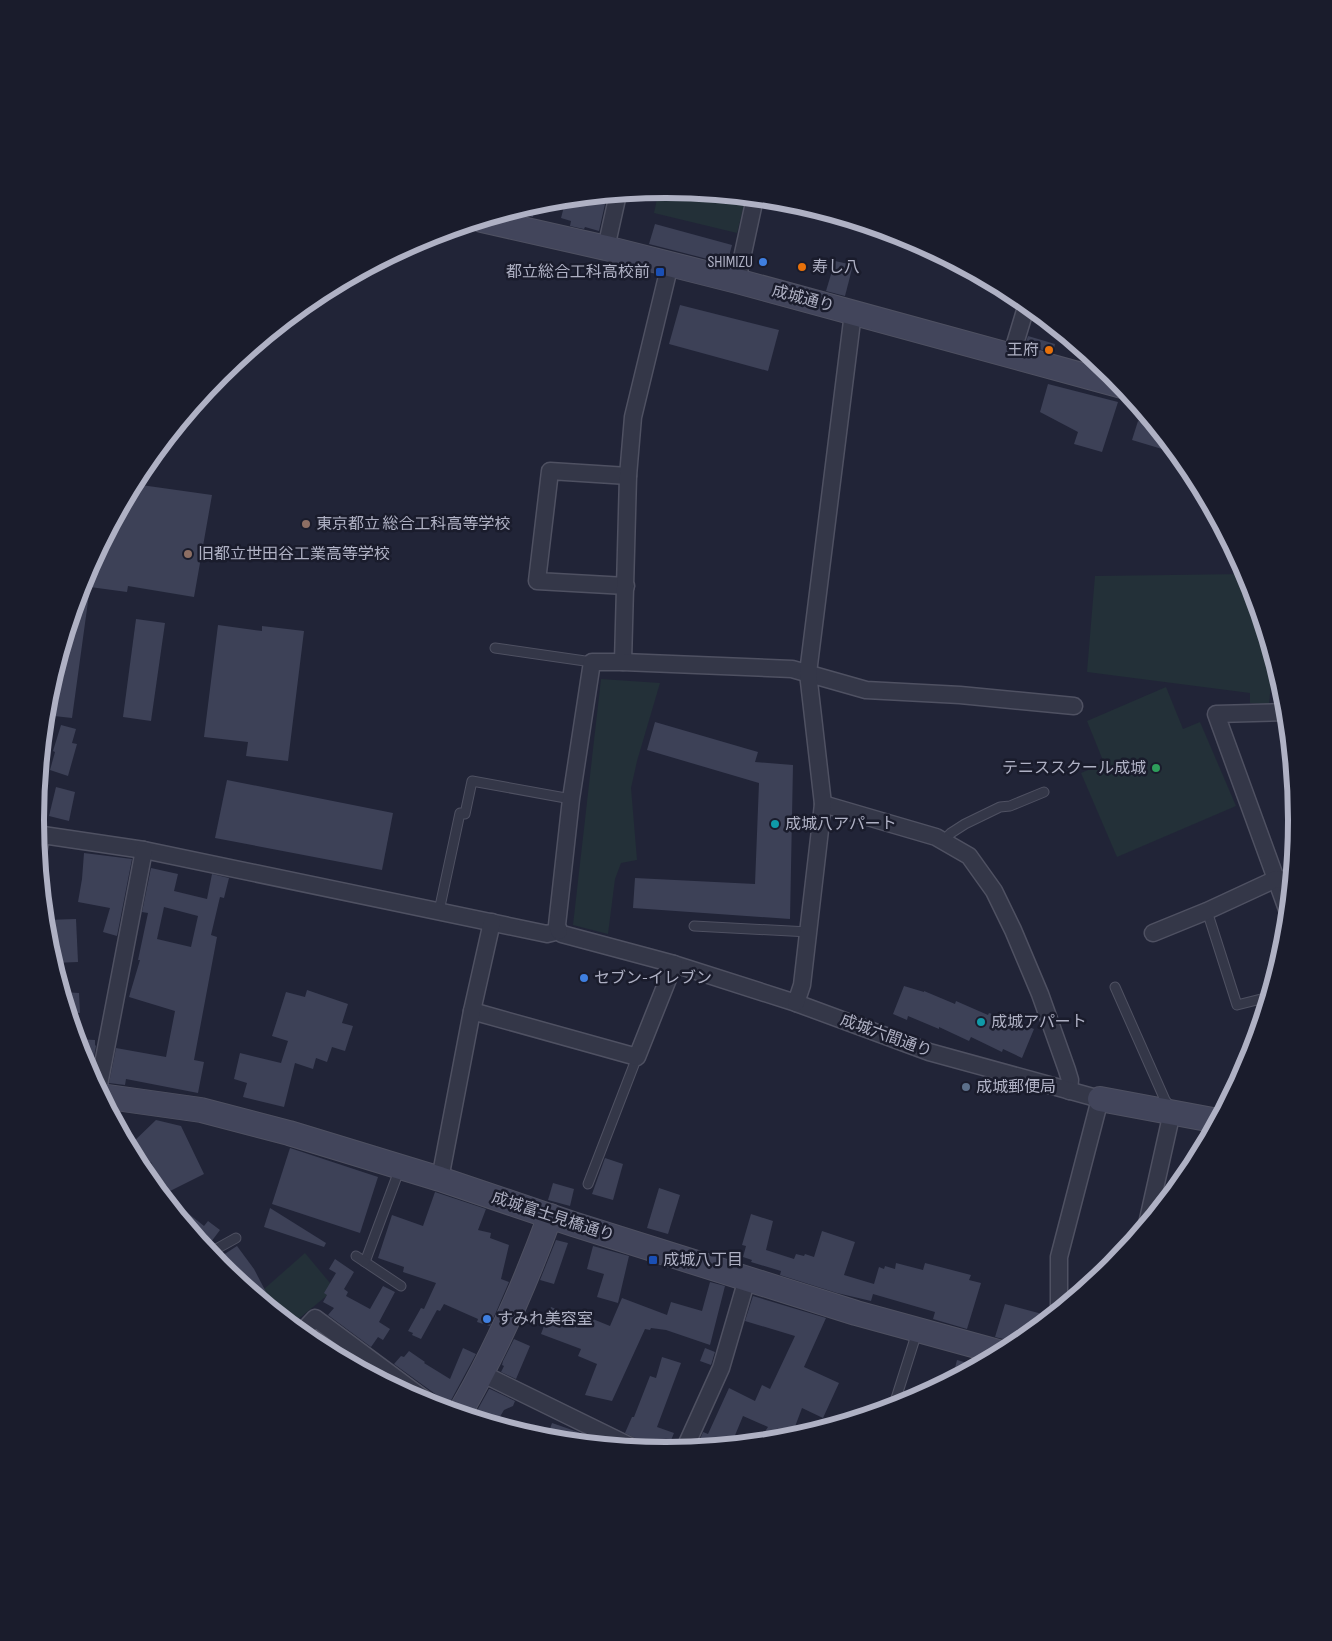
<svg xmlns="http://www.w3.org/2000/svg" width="1332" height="1641" viewBox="0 0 1332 1641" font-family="'Sofia Sans Condensed','Noto Sans JP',sans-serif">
<rect width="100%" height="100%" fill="#212437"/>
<g fill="#233038">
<path d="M659,190L746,197L737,233L654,213Z"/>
<path d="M1246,574L1273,660L1269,705L1250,703V693L1087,672L1095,576Z"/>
<path d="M601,679L660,683L637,761L631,788L637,860L621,863L615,879L608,934L573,925Z"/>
<path d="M1166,687L1183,729L1200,722L1236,806L1117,857L1081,773L1104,763L1087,721Z"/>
<path d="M305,1253L335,1289L291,1325L272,1309L263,1290Z"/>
</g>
<g fill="#3d4157" fill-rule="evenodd">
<path d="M607,195L599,231L585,227L584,229L570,226L571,221L561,218L566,199Z"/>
<path d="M535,204L533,217L509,212L526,207Z"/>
<path d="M655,224L732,245L727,264L649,244Z"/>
<path d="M835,261L853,265L845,296L826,291Z"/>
<path d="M680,305L779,330L768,371L669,344Z"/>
<path d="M1028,336L1055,344L1053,353L1025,345Z"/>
<path d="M1048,384L1118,402L1102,452L1074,444L1078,432L1040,412Z"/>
<path d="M1144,413L1165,438L1162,449L1132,440L1138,421L1141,422Z"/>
<path d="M134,484L212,495L194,597L128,586L127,592L90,587L72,718L45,715L47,697L83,579Z"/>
<path d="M136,619L165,623L151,721L123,717Z"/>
<path d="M218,625L262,631V626L304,631L288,761L246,756L248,742L204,737Z"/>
<path d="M655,722L758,752L755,762L793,765L790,919L633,908L635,878L755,884L759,783L647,750Z"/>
<path d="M61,725L76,729L72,743L77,744L68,776L50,770L55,752L53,751Z"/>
<path d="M227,780L393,813L382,870L215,838Z"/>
<path d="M56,787L75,792L69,821L49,816Z"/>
<path d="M84,853L132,859L117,936L103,932L110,908L78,902L82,879Z"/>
<path d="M151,868L178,874L174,891L207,899L212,874L229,878L224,898L220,897L211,935L217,937L194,1060L204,1062L198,1093L126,1079L125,1085L109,1083L116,1048L166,1057L175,1011L129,997L140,960H138L148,913L142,912ZM164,907L198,916L191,947L157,939Z"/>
<path d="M76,919L78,962L53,963L47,943L45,920Z"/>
<path d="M904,986L924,992V991L955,1004L956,1001L988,1015L989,1013L1034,1029L1022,1058L1003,1049L1002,1052L971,1037L969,1041L939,1027V1029L908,1016L907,1020L893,1014Z"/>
<path d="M307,990L348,1004L342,1023L353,1026L345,1051L332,1047L327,1062L316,1058L313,1069L295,1063L284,1107L243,1097L247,1083L234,1079L240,1053L281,1063L288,1041L272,1036L286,992L305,997Z"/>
<path d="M62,992L79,993L80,1013L68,1012Z"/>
<path d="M76,1039L95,1040V1045L96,1046L91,1073H89L83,1062Z"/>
<path d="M156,1120L181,1126L204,1174L166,1193L151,1162L135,1159L128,1147Z"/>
<path d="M290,1148L378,1177L360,1233L272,1204Z"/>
<path d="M605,1158L623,1164L613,1200L592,1194Z"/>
<path d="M553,1183L574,1189L570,1206L548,1200Z"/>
<path d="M659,1188L680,1195L668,1234L647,1228Z"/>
<path d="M435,1192L486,1209L478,1230L491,1233L490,1238L509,1245L501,1279L509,1282L490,1326L477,1322L478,1319L444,1304L440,1311L437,1310L421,1339L412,1335L413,1333L408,1331L421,1308L424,1309L436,1283L403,1272L404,1267L378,1258L392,1215L423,1226Z"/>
<path d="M174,1202L204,1226L208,1221L220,1230L208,1246L205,1248L170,1206Z"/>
<path d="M270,1208L326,1243L324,1247L264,1227Z"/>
<path d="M751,1214L773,1221L766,1250L794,1259L796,1254L804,1256L805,1254L814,1257L822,1231L855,1242L844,1275L874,1284L879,1267L884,1269L885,1266L895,1269L896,1263L923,1270L925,1263L971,1275L969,1280L981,1283L967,1329L933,1319L935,1312L873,1294L871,1301L837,1293L780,1275L781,1271L751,1262L752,1260L743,1257L746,1246L742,1245Z"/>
<path d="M556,1240L568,1243L554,1284L540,1280Z"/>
<path d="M237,1246L254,1269L278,1315L225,1271L217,1259Z"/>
<path d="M593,1246L629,1256L618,1303L597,1297L604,1274L587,1269Z"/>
<path d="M335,1259L354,1272L344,1289L348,1292L346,1296L370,1309L383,1286L395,1292L379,1322L390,1329L383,1340L378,1337L371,1347L328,1315L334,1308L323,1302L327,1295L324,1293L336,1273L329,1269Z"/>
<path d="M710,1282L725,1286L710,1345L666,1330L651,1328L650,1330L645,1329L612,1401L585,1395L597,1364L578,1356L581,1349L541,1334L551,1307L576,1317L578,1313L610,1326L622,1298L667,1315L671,1302L702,1311Z"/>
<path d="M753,1296L826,1318L804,1367L839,1383L823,1418L802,1408L793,1432L784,1428L777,1429L774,1434L776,1441L758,1442L768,1427L743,1416L731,1445L696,1449L703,1432L708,1434L729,1388L755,1401L762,1385L770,1389L795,1336L745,1321Z"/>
<path d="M1005,1304L1046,1315L1043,1323L1019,1343L995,1337Z"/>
<path d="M316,1331L360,1364L358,1368L315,1345L309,1340Z"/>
<path d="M514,1339L530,1346L516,1379L501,1372L504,1366L502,1365L503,1361Z"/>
<path d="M463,1348L476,1354L449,1404L394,1364L401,1356L404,1357L409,1351L425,1362L424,1363L450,1379Z"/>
<path d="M705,1348L715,1352L711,1365L700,1361Z"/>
<path d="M662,1357L681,1363L657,1427L674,1433L667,1450L659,1449L643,1442L625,1433L632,1417H634L650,1376L656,1378Z"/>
<path d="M957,1360L978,1366L952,1380Z"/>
<path d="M489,1389H490L515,1401L513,1406L504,1410L495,1425L473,1418Z"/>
<path d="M552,1423L578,1432L606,1446L546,1440Z"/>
</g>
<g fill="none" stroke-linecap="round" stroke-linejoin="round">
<g stroke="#4f5162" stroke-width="11">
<g id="lane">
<path d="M495,648L592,662"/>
<path d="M943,841L951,833L965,824L1000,807L1010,806L1044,792"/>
<path d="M439,911L460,813L465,814L472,781L571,799"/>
<path d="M1207,911L1237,1005L1269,997"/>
<path d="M694,926L809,932"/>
<path d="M59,984H63"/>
<path d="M1115,987L1165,1100L1170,1107"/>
<path d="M400,1168L365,1262L401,1286"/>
<path d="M588,1184L637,1057"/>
<path d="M209,1253L236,1238"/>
<path d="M356,1256L365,1262"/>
<path d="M893,1408L917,1332"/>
<path d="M780,1434L791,1439"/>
</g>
</g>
<g stroke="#4f5162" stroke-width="19">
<g id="street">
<path d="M606,248L618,194"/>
<path d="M737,281L755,198"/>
<path d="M1011,357L1027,304"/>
<path d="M626,586L537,581L550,471L628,476"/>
<path d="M623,662L628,476L633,417L670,264"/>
<path d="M1286,712L1216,714L1288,912"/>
<path d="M823,804L936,837L969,856L994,891L1013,930L1040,994L1067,1070L1070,1080L1069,1091"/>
<path d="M36,834L144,850L547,934L559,931"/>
<path d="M38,854L41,835"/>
<path d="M559,931L562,934L674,964L796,1003L929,1052L1100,1099L1059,1257V1310"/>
<path d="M559,931L557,925L571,799L592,662H623L792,669L866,690L960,695L1074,706"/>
<path d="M1153,933L1207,911L1276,879L1291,880"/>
<path d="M796,1003L802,985L823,804L808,673L853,313"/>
<path d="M472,1011L637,1057L674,964"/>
<path d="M98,1090L144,850"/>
<path d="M440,1179L472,1011L492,922"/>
<path d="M1147,1224L1172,1112"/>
<path d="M301,1333L315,1318L435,1407"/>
<path d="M483,1374L636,1449"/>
<path d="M684,1450L721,1368L747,1279"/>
</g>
</g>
<g stroke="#4f5162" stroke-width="26">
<g id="secondary">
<path d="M482,220L606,248L737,281L1122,386"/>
<path d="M101,1096L201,1110L289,1133L440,1179L573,1224L856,1313L1002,1353"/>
<path d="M1100,1099L1218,1121"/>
<path d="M459,1414C496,1351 525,1284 550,1216"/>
</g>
</g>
<use href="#lane" stroke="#343748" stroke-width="9"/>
<use href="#street" stroke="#343748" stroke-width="16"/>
<use href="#secondary" stroke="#42455b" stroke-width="24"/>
</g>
<g fill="#3f7fe0" stroke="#1a1c2c" stroke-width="2">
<circle cx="763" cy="262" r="5"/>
<circle cx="584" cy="978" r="5"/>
<circle cx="487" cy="1319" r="5"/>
</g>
<g fill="#e8710a" stroke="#1a1c2c" stroke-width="2">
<circle cx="802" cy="267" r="5"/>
<circle cx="1049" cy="350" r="5"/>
</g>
<g fill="#1a4fb4" stroke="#1a1c2c" stroke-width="2">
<rect x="655" y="267" width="10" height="10" rx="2.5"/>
<rect x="648" y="1255" width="10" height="10" rx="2.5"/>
</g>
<g fill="#8d6e63" stroke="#1a1c2c" stroke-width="2">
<circle cx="306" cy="524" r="5"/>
<circle cx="188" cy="554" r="5"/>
</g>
<circle fill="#2e9e5b" stroke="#1a1c2c" stroke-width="2" cx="1156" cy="768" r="5"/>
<g fill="#0f9aa8" stroke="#1a1c2c" stroke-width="2">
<circle cx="775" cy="824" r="5"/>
<circle cx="981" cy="1022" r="5"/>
</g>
<circle fill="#5c6f8a" stroke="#1a1c2c" stroke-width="2" cx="966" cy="1087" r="5"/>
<g text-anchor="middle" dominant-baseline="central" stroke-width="5" stroke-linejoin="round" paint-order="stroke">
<g font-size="16" fill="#afb1c4" stroke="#1a1c2c" text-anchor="start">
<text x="753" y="262" text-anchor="end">SHIMIZU</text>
<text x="812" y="267">寿し八</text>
<text x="650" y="272" text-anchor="end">都立総合工科高校前</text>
<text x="1039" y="350" text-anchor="end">王府</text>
<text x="316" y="524">東京都立 総合工科高等学校</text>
<text x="198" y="554">旧都立世田谷工業高等学校</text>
<text x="1146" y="768" text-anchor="end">テニススクール成城</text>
<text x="785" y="824">成城八アパート</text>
<text x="594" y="978">セブン-イレブン</text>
<text x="991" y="1022">成城アパート</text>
<text x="976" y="1087">成城郵便局</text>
<text x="663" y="1260">成城八丁目</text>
<text x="497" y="1319">すみれ美容室</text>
</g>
<g font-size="16" fill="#afb1c4" stroke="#1a1c2c">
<text transform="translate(803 299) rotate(15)">成城通り</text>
<text transform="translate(886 1036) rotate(20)">成城六間通り</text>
<text transform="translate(553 1217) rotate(18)">成城富士見橋通り</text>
</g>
</g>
<path d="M0 0H1332V1641H0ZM44 820a622 622 0 1 1 1244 0a622 622 0 1 1-1244 0Z" fill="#1a1c2c" fill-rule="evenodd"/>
<path fill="none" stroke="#afb1c4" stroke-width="6" d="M44 820a622 622 0 1 1 1244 0a622 622 0 1 1-1244 0Z"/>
</svg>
